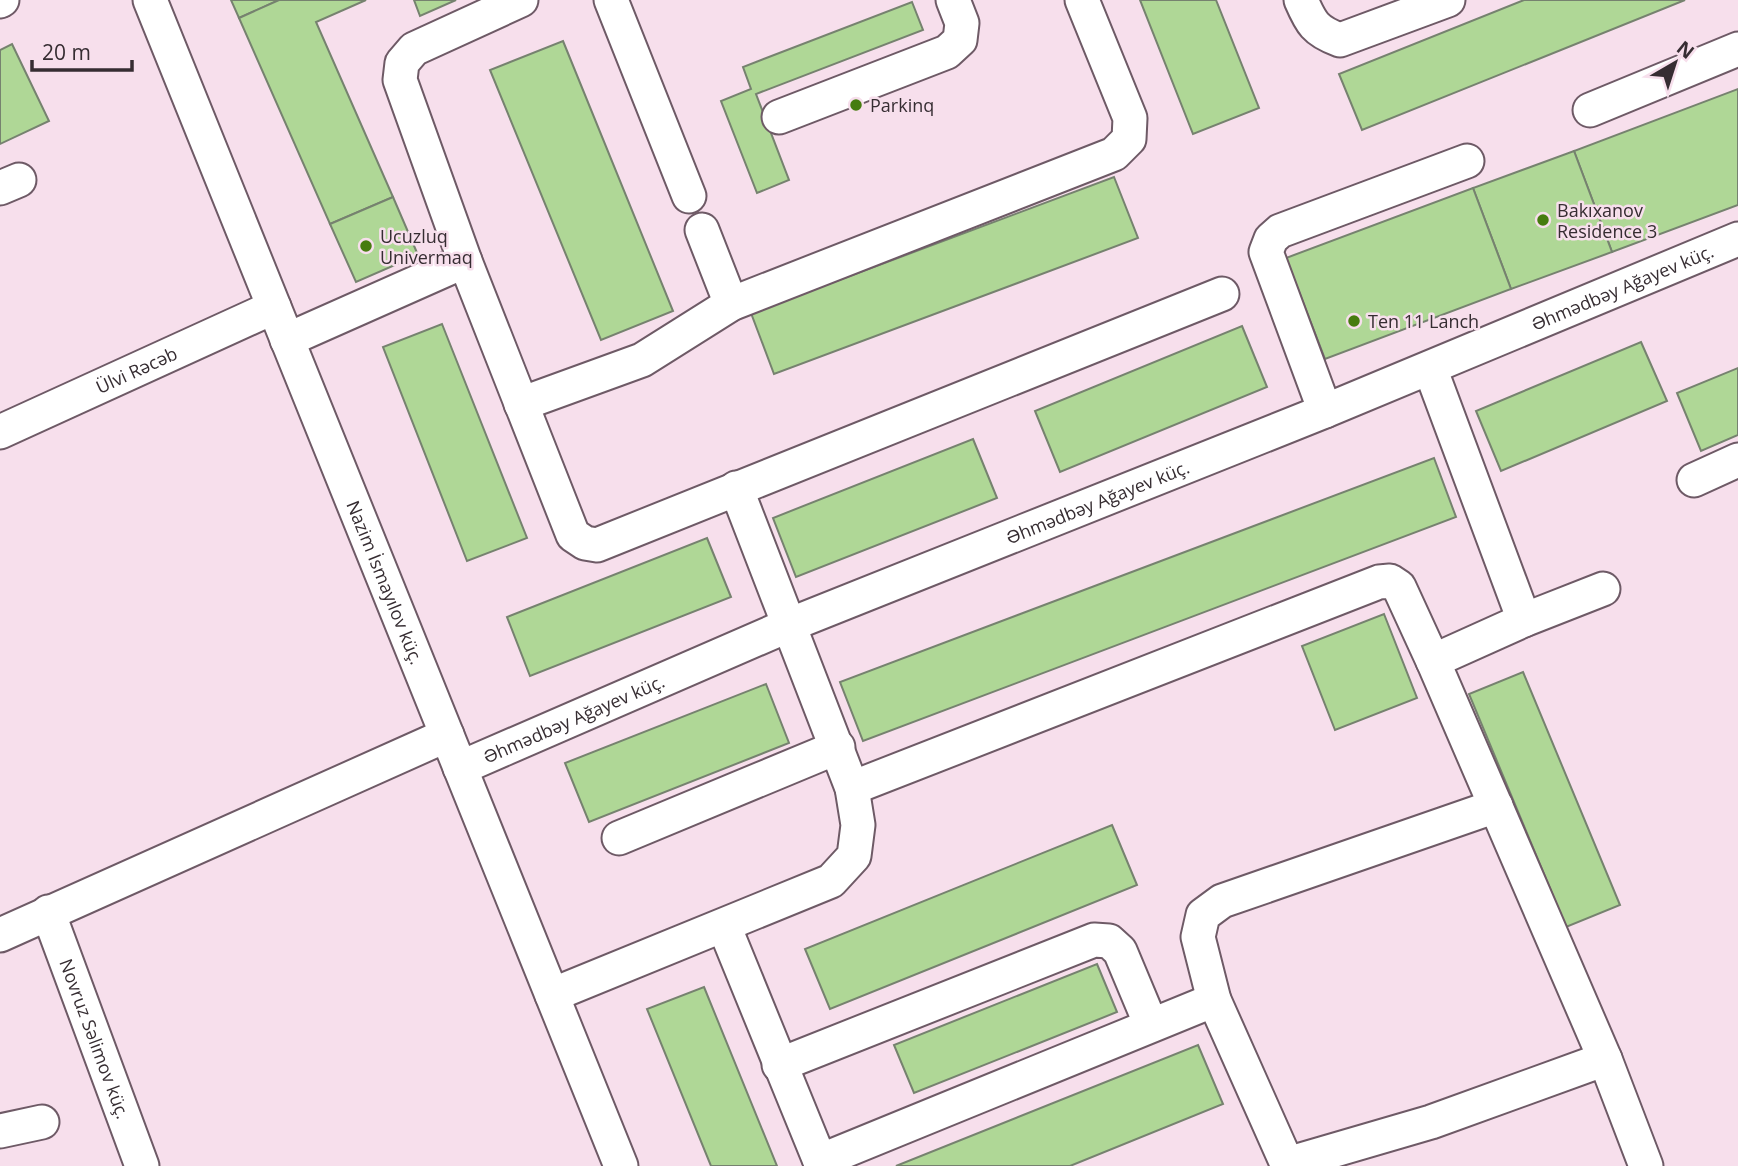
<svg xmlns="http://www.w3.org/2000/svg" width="1738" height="1166" viewBox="0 0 1738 1166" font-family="'Open Sans',sans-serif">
<rect width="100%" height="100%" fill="#f7dfec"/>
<g fill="#afd796" stroke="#76826f" stroke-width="2">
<path d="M231,0H279L239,18Z"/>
<path d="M279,0H366L316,22L393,197L330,224L239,18Z"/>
<path d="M414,0H456L420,16Z"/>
<path d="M1140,0H1216L1259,108L1193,134Z"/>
<path d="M1524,0H1685L1362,130L1339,74Z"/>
<path d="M912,2L923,30L756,94L789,180L757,193L721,101L751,89L743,67Z"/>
<path d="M563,41L673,311L601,340L490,70Z"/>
<path d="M12,44L49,121L0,144V50Z"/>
<path d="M1738,89V205L1612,252L1574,151Z"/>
<path d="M1574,151L1612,252L1511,289L1473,188Z"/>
<path d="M1114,177L1138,238L774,374L751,313Z"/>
<path d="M1473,188L1511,289L1325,359L1286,258Z"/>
<path d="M393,197L418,255L356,282L330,224Z"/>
<path d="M442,324L527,538L467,561L383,347Z"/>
<path d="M1242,326L1267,387L1060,472L1035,411Z"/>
<path d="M1641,342L1667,401L1501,471L1476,411Z"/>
<path d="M1738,368V435L1701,451L1677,393Z"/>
<path d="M973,439L997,498L796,577L773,518Z"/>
<path d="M1434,458L1456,517L863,741L840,682Z"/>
<path d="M707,538L731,597L530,676L507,617Z"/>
<path d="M1384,614L1417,698L1335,730L1302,646Z"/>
<path d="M1523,672L1620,905L1566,927L1469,694Z"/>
<path d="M766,684L789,743L589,822L565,763Z"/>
<path d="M1112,825L1137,885L830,1009L805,949Z"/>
<path d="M1097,964L1117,1012L914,1093L894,1045Z"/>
<path d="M704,987L777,1166H711L647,1009Z"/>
<path d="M1198,1045L1223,1104L1070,1166H896Z"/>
</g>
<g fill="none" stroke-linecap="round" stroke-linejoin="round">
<g stroke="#6e5a66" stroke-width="37">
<g id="minor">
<path id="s1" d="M150,0L621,1166"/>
<path d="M521,0L414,49L402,63L400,80L465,261L573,535L585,543L597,545L1222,294"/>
<path d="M611,0L689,196"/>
<path d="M1301,0C1311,23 1315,31 1340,40L1448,0"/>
<path d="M0,1L2,0"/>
<path d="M1590,110L1738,49"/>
<path d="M779,117L947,52L960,40L962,23L953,0"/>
<path d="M0,188L19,180"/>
<path d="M702,230L731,304"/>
<path d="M287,340L465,261"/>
<path d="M1430,368L1524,620L1433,661L1605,1059L1646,1166"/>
<path d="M521,404L642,360L731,304L1114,154L1129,139L1130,118L1082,0"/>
<path d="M1325,411L1266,252L1271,239L1280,231L1467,161"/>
<path id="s2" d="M0,432L274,307"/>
<path d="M1694,480L1738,460"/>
<path d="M1524,620L1603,589"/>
<path id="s3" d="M460,768L789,625L1325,411L1738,239"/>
<path d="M852,788L1379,582L1390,581L1399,587L1433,661"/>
<path d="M619,838L838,747"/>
<path id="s4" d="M48,912L142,1166"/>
<path d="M724,926L822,1166"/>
<path d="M0,935L447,735"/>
<path d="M552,995L831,881L854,856L858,825L852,788L736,488"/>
<path d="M779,1065L1094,940L1109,941L1120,951L1151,1025"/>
<path d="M0,1131L42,1122"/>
<path d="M820,1161L1214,1000"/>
<path d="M1287,1164L1431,1122L1605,1059"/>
<path d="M1288,1166L1214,1000L1198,937L1203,915L1222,901L1496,806"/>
</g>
</g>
<use href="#minor" stroke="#fff" stroke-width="33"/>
</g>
<g fill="#467c0f" stroke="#f7dfec" stroke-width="2.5">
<circle cx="856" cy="105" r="7"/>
<circle cx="1543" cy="220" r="7"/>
<circle cx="366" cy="246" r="7"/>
<circle cx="1354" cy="321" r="7"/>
</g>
<g text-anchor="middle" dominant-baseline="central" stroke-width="5" stroke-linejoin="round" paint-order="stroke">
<g font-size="18" fill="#362d32" stroke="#f7dfec" text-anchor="start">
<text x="870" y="105">Parkinq</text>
<text x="1557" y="210">Bakıxanov<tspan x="1557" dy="21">Residence 3</tspan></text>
<text x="380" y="236">Ucuzluq<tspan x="380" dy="21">Univermaq</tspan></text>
<text x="1368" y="321">Ten 11 Lanch</text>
</g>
<g font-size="18" fill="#362d32" stroke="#f7dfec">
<text stroke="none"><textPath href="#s3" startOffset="1258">Əhmədbəy Ağayev küç.</textPath></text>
<text stroke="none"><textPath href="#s2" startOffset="150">Ülvi Rəcəb</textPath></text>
<text stroke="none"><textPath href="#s3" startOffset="691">Əhmədbəy Ağayev küç.</textPath></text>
<text stroke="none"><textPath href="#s1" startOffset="628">Nazim İsmayılov küç.</textPath></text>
<text stroke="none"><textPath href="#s3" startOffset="124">Əhmədbəy Ağayev küç.</textPath></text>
<text stroke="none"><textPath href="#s4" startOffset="135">Novruz Səlimov küç.</textPath></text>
</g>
</g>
<g transform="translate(1675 63) rotate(39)" stroke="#f7dfec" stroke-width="5" paint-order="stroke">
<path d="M0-5L12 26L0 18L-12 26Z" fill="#362d32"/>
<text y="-10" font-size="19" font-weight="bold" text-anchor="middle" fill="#362d32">N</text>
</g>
<path d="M32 60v10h100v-10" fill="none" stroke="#362d32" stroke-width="3.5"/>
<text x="42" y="60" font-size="21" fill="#362d32" stroke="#f7dfec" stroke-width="5" paint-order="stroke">20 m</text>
</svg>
